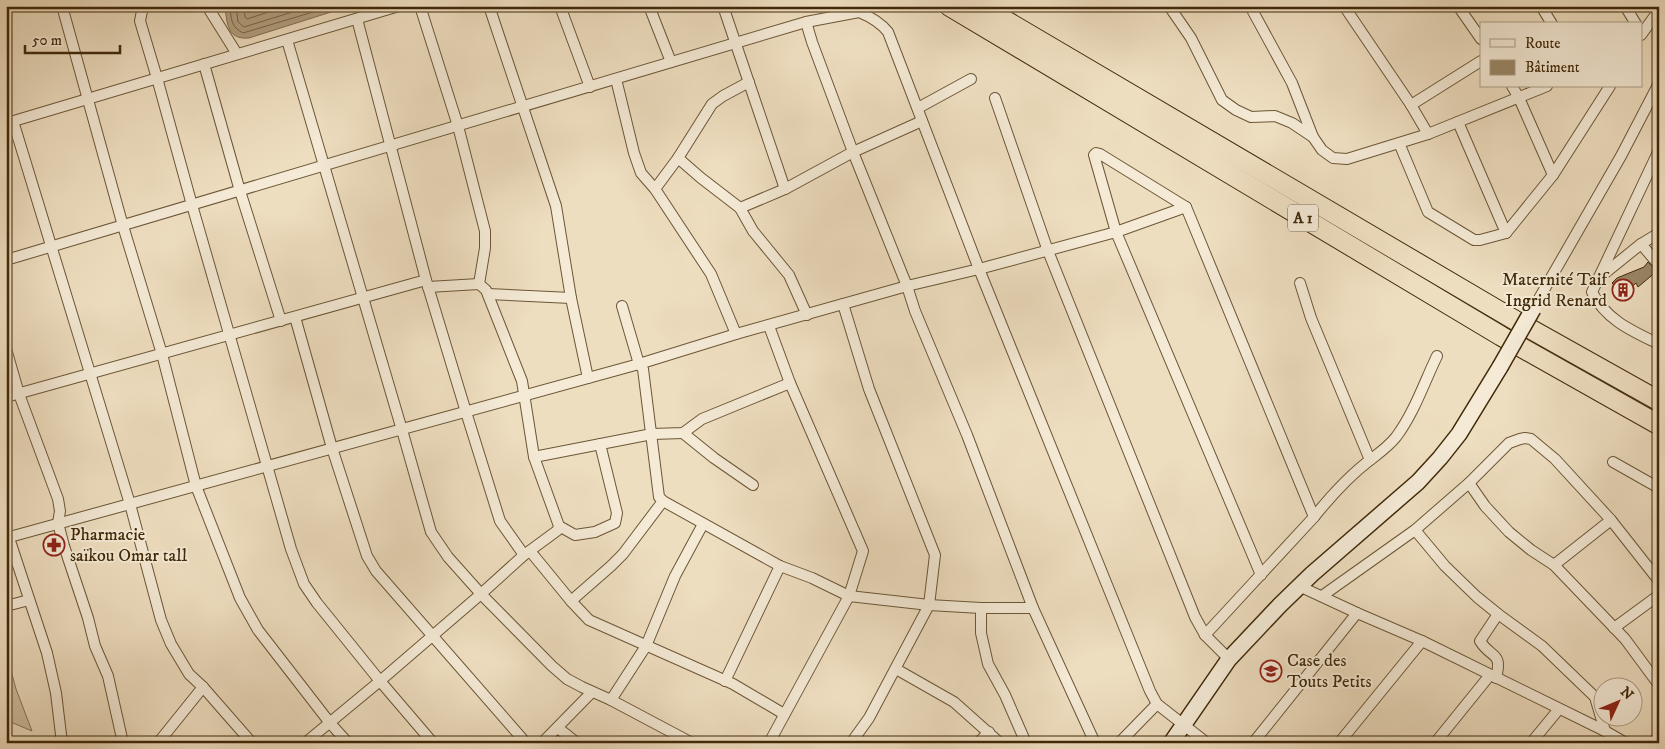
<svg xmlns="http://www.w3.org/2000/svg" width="1665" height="749" viewBox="0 0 1665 749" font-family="'IM FELL DW Pica',serif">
<rect width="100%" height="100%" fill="#eedec0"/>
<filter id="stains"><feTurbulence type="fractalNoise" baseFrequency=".004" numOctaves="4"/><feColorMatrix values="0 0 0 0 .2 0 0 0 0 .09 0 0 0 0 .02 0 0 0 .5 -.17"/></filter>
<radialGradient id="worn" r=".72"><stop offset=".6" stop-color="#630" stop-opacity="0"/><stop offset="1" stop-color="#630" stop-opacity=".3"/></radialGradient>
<path fill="#d0bfa1" stroke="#887454" d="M6,652L16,689L32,731L6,720Z"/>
<path fill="#b3a081" stroke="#857051" d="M225,6H350L249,38C227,40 227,23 225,6Z"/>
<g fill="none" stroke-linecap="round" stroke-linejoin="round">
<g stroke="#7a6444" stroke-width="1">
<path d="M230,6C231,19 231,27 243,33L333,6"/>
<path d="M236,6L238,22L244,27L312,6"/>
<path d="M244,6L245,17L247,19L287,6"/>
</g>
</g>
<path fill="#9a8768" stroke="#402908" d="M1648,262L1657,271L1638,287L1636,283L1623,295L1612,283L1617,278L1644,267Z"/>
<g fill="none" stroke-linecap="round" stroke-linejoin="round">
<g stroke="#6c5636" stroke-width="12">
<g id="street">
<path d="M62,6L123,226L162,354L196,486L240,598L258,630L330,723L348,743"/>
<path d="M143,6L140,21L157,78L192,205L291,549L304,584L317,603L380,681L433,743"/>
<path d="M207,6L237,54"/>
<path d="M420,6L458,126L485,231V248L479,284"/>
<path d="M489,6L556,206L571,298L588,378"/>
<path d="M560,6L590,87"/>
<path d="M649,6L671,62"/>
<path d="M723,6L785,189"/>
<path d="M1169,6L1191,38L1222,100L1236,110L1251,117L1275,116L1292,123L1313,137L1322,150L1333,158L1347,159L1428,134L1547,86"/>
<path d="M1250,6L1292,83L1313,137"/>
<path d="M1344,6L1411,105L1428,134"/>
<path d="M1458,6L1481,39"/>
<path d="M1541,6L1552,24"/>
<path d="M1625,6L1636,24"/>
<path d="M357,19L426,280L466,412L500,521L524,555"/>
<path d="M806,22L812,42L853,152L907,286L915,311L967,435L1033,608L1095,743"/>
<path d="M1641,35L1659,10"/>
<path d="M287,40L402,430L431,532L448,557L481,594L552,666L567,679L582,687L611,700L692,743"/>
<path d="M204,64L240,191L281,321"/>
<path d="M616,79L634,153L641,173L655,189L711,274L736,334"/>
<path d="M1512,86L1519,98L1553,175"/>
<path d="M995,98L1048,251L1195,617L1205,635L1229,659"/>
<path d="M1411,105L1481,61"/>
<path d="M918,108L971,79"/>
<path d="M13,121L130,504L161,620L171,644L189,674L203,687L252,743"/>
<path d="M1458,122L1506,233L1553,175L1610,86"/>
<path d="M7,123L399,6"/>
<path d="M1399,143L1428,212L1474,240H1480L1506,233"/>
<path d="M1659,150L1592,292C1606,320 1632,331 1659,344"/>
<path d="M678,158L701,178L740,208L753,231L789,275L807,315"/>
<path d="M655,189L678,158L712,104L723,96L749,82"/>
<path d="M1186,207L1100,154L1096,153L1094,155L1116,232L1261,575"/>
<path d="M740,208L785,189L853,152L922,121"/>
<path d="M1641,244L1659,265"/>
<path d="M6,260L806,22L859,12C871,17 881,23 888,32L979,269L1150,691L1157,704L1207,743"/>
<path d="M1600,277L1641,244L1659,233"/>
<path d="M1300,283L1311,318L1370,460"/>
<path d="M428,287L479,284L486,290L522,381L534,457L559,526L575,535L595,532L615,523L617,513L600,444"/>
<path d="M488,294L571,298"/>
<path d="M843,304L869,389L935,555L929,605L869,718L851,743"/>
<path d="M622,306L639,364L643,369L659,497L663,501L780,566L812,578L849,596L929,605L981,608H1033"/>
<path d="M1533,309L1621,156L1659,83"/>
<path d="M295,317L332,448L367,556L376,571L526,743"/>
<path d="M769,326L790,383L863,551L849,596L769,743"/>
<path d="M6,349L19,394L58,499L60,511L58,523L64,546L88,618L95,646L108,676L123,743"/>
<path d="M6,397L426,280"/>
<path d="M683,433L714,458L753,485"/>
<path d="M534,457L652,434L683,433L702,419L790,383"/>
<path d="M1613,462L1659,488"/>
<path d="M1469,483L1485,506L1509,532L1531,550L1554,565L1625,639L1659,685"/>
<path d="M1415,530L1445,566L1477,597L1498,614L1542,646L1595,697L1605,731"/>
<path d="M6,538L639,364L736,334L907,286L979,269L1116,232L1186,207L1314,517"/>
<path d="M9,538L47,653L56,693L62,743"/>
<path d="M530,551L571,601L589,620L733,684L784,714"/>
<path d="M1554,565L1611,520"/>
<path d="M1299,586L1357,613L1422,641L1605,731L1626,743"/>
<path d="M1322,596L1415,530L1469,483L1509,443L1520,439L1525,438L1531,439L1555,459L1611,520L1659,581"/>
<path d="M571,601L611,566L623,554L663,501"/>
<path d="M6,606L29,600"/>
<path d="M981,608V633L988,664L1005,695L1026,743"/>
<path d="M1614,628L1659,595"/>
<path d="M1205,635L1314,517C1330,497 1349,476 1370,460C1379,453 1388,447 1396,437C1414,413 1424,383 1437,356"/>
<path d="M896,669L954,702L1000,743"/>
<path d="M1496,678C1503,651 1491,659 1480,641L1498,614"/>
<path d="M725,681L780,566"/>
<path d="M611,700L646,646L675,576L703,524"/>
<path d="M558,728L577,743"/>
<path d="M158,743L203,687"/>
<path d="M305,743L380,681L481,594L524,555L558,530L559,526"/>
<path d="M542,743L592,692"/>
<path d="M978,743L989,732"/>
<path d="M1119,743L1157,704"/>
<path d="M1253,743L1357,613"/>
<path d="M1339,743L1422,641"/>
<path d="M1435,743L1490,675"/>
<path d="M1531,743L1559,709"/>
<path d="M1653,743L1659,737"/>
</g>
</g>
<g stroke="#402908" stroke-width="18">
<path id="secondary" d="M1171,743L1229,659L1280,605L1312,574L1418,482L1440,458L1459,434L1500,367"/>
</g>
<g stroke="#402908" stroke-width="21">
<g id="highway">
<path d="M949,6L1501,336L1659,425"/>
<path d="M981,6L1518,322L1659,401"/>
</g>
</g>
<use href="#street" stroke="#f4ead6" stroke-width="10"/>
<use href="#secondary" stroke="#f4ead6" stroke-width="15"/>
<use href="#highway" stroke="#eedec0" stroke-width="19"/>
<g stroke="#402908" stroke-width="18" stroke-linecap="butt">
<path id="secondary-bridge" d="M1500,367L1533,309"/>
</g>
<use href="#secondary-bridge" stroke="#f4ead6" stroke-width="15"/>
</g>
<defs>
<g id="building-ring" transform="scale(1.125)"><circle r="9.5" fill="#f4ead6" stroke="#8f2418" stroke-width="1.5"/><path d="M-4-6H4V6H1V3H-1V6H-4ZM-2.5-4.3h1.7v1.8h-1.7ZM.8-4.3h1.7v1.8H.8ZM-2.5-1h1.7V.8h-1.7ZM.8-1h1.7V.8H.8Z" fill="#8f2418"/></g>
<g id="pharmacy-ring" transform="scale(1.125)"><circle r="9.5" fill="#f4ead6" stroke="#8f2418" stroke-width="1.5"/><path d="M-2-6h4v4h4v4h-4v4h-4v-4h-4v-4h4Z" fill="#8f2418"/></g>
<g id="school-ring" transform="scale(1.125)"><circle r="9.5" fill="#f4ead6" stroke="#8f2418" stroke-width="1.5"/><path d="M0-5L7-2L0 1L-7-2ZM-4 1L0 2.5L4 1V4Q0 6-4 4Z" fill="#8f2418"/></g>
</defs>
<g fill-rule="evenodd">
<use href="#building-ring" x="1623" y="290"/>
<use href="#pharmacy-ring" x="54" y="545"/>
<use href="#school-ring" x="1271" y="671"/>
</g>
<g text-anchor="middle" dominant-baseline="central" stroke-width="4" stroke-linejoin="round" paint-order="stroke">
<rect fill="#f4ead6" stroke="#766346" stroke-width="1" x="1288" y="204.5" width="30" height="27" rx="4"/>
<g font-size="16" font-weight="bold" fill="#402908">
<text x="1303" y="218">A 1</text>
</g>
<g font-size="18" fill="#402908" stroke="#f4ead6" text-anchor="start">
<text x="1607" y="280" text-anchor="end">Maternité Taif<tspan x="1607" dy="21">Ingrid Renard</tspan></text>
<text x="70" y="535">Pharmacie<tspan x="70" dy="21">saïkou Omar tall</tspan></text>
<text x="1287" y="661">Case des<tspan x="1287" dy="21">Touts Petits</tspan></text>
</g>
</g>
<rect width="1665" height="749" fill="none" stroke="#eedec0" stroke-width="25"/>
<rect x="8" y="8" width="1650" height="734" fill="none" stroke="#402908" stroke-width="2.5"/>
<rect x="12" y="12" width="1640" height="724" fill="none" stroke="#402908"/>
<rect x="1480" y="22" width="162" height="65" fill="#f4ead6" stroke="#ac9d84"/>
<rect x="1490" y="39" width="25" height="8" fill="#f4ead6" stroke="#ac9d84"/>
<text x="1525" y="48" font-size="15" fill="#402908">Route</text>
<rect x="1490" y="60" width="25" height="15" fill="#9a8768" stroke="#ac9d84"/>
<text x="1525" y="72" font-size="15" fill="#402908">Bâtiment</text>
<g transform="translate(1618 702) rotate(46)"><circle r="24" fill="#f4ead6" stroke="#ac9d84"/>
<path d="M0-4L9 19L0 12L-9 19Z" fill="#8f2418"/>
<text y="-8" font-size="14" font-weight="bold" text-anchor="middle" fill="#402908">N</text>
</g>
<path d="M25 45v8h95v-8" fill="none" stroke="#402908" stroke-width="2.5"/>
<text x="32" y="45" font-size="15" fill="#402908" stroke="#f4ead6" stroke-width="4" paint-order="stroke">50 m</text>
<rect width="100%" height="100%" filter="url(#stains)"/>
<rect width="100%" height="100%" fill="url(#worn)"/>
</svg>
